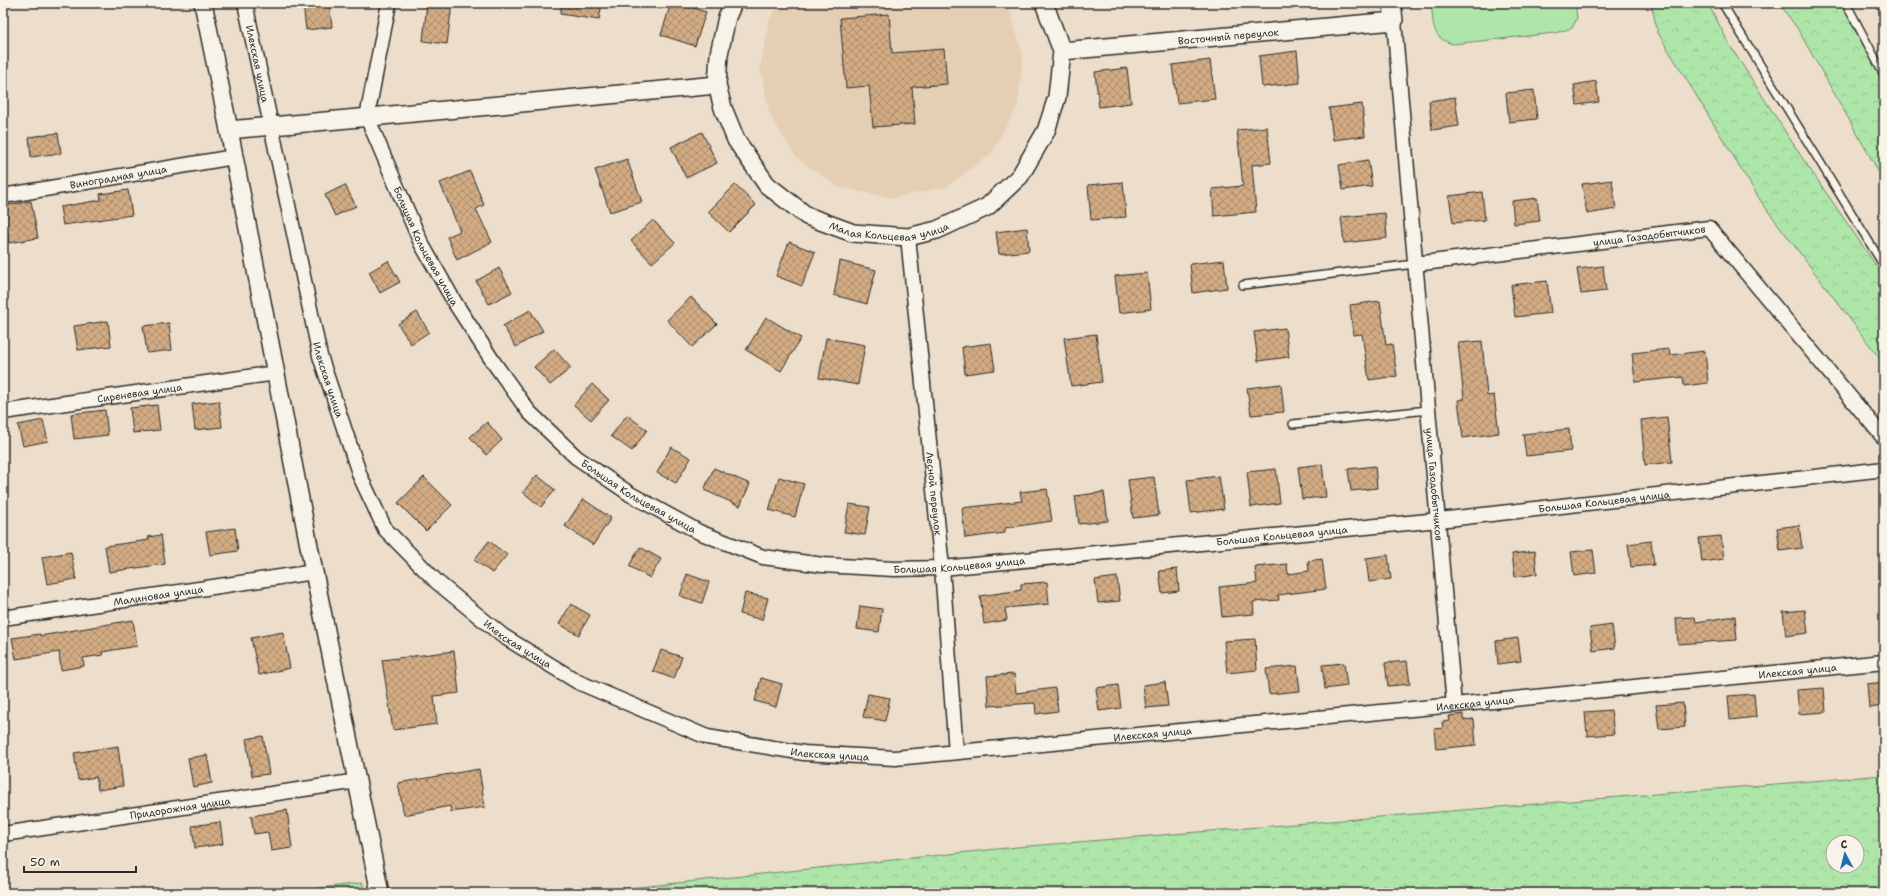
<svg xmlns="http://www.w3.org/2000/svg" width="1887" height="896" viewBox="0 0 1887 896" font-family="'Shantell Sans',sans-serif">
<defs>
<pattern id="forest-crowns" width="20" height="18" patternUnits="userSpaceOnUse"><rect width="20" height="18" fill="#aee6a9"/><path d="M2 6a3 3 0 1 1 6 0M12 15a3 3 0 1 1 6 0" fill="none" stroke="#96c592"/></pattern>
<pattern id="building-cross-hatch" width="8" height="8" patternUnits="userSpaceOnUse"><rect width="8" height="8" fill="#d3ac84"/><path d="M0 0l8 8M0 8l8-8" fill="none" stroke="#ab8c6c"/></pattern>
</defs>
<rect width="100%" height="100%" fill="#ecdeca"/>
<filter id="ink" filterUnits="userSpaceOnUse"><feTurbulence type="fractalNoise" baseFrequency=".025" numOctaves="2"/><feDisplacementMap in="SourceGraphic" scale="8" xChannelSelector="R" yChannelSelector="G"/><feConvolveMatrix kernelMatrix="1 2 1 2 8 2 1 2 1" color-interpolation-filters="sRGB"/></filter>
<g filter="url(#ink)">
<path fill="#e4cfb5" d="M780,3H1006L1009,8L1023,56L1018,105L991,154L946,187L892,198L838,187L797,158L770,116L760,67L770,18Z"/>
<g fill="url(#forest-crowns)" stroke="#6c886a" fill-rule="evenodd">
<path d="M1651,3H1708L1729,44L1801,156L1884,277V364L1762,203L1658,33Z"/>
<path d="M1779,3H1840L1884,83V181L1797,28Z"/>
<path d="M1884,775V893H583L1006,848ZM1833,842H1857V866H1833Z"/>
<path d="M363,883V893H277L362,883Z"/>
</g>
<path fill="#aee6a9" stroke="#6c886a" d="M1431,3H1575L1577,18L1572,28L1555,33L1453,44C1430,38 1434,23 1431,3Z"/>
<g fill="url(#building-cross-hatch)" stroke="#2b2b2b">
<path d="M303,3H329L332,27L306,30Z"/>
<path d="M427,3L452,4L447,44L423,41Z"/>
<path d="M562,3H602L599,20L560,14Z"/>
<path d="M671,3H678L706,12L695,46L661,35Z"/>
<path d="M889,14L892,53L944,49L947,84L912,87L915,124L873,127L869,86L846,88L840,18Z"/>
<path d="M1297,51L1300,83L1262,87L1259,56Z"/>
<path d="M1210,60L1215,99L1177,103L1172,65Z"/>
<path d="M1127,68L1131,103L1099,107L1095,72Z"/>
<path d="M1596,81L1599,102L1577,105L1574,85Z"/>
<path d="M1534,90L1537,119L1509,122L1506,93Z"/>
<path d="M1455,97L1459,126L1432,130L1429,101Z"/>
<path d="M1362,104L1365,136L1333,140L1329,108Z"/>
<path d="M1267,127L1271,163L1252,165L1256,212L1214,216L1212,189L1243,186L1237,130Z"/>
<path d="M702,132L717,163L686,178L671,147Z"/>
<path d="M58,133L61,153L31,157L29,137Z"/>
<path d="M627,159L642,202L610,212L595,170Z"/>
<path d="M1368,160L1372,186L1343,190L1339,165Z"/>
<path d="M470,171L484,205L476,209L492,242L457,260L447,237L460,231L440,183Z"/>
<path d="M1612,180L1616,209L1587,214L1582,184Z"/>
<path d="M1123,182L1126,217L1091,220L1088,185Z"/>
<path d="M345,185L356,206L335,216L325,195Z"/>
<path d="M735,185L756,205L729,232L708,212Z"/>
<path d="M128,190L132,215L63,225L60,207L101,200L100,194Z"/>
<path d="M1482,192L1485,220L1453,223L1449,196Z"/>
<path d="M1537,198L1540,221L1514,224L1512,201Z"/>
<path d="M31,201L38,238L9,243L3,206Z"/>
<path d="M1385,213L1387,238L1344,243L1341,217Z"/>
<path d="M653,220L675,243L652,263L631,241Z"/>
<path d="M1027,228L1029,251L999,254L996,232Z"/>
<path d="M789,242L815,252L802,286L776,276Z"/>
<path d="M1224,260L1227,288L1193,293L1190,264Z"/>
<path d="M388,261L400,282L380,293L369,272Z"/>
<path d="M840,261L876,270L867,304L834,295Z"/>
<path d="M1603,266L1606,291L1581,294L1577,269Z"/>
<path d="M499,268L512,292L489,304L476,281Z"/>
<path d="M1147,273L1151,309L1119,313L1115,276Z"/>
<path d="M1547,281L1551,313L1515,317L1511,285Z"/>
<path d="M691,297L717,324L692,347L667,320Z"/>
<path d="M1380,301L1386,345L1392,344L1397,376L1369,380L1362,334L1353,335L1350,305Z"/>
<path d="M530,310L543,331L516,347L503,326Z"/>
<path d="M417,312L429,332L411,344L398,324Z"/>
<path d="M766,317L801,338L781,371L746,350Z"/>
<path d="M108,321L111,346L78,350L74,326Z"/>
<path d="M169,323L172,350L147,353L143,326Z"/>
<path d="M1285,328L1289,357L1258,361L1254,332Z"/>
<path d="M1096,334L1102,382L1071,386L1064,338Z"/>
<path d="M826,338L865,345L858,385L819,378Z"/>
<path d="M1482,341L1487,396L1494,395L1499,433L1463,438L1458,400L1464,399L1458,343Z"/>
<path d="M991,343L995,370L965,374L962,347Z"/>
<path d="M554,349L571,368L550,385L534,367Z"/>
<path d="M1669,349L1670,355L1705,351L1708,383L1684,386L1683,377L1635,382L1632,353Z"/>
<path d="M592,384L609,400L591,420L574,405Z"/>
<path d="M1281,384L1284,412L1251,415L1247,388Z"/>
<path d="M219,401L222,427L195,430L192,404Z"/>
<path d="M157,405L160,430L133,433L130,408Z"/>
<path d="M105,410L108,435L74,439L71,414Z"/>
<path d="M627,415L647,430L632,451L611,436Z"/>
<path d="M1667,417L1672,462L1645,465L1641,420Z"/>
<path d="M43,420L48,441L23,446L18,425Z"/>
<path d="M487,422L502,440L486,455L470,437Z"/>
<path d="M1569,429L1571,451L1526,456L1523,434Z"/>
<path d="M671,447L691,458L676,483L657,473Z"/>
<path d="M1322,464L1326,497L1302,499L1298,467Z"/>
<path d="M1375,466L1377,488L1351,491L1348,469Z"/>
<path d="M714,468L750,484L740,506L704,490Z"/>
<path d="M1276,469L1280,503L1251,507L1247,472Z"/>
<path d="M537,475L555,490L541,507L523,492Z"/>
<path d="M1219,476L1224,509L1191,513L1187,480Z"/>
<path d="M424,477L452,505L426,531L398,503Z"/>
<path d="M779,477L804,484L795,517L769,510Z"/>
<path d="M1154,477L1159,515L1133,518L1128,480Z"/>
<path d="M1047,489L1052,521L1005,528V533L965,538L962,508L1022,501L1020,492Z"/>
<path d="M1104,492L1108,521L1079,524L1075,496Z"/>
<path d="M583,499L611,518L593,545L565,526Z"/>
<path d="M849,504L870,507L865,535L844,532Z"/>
<path d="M1799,525L1802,548L1780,551L1777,528Z"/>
<path d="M235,528L238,551L210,555L206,532Z"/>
<path d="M161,535L165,564L109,572L105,546L149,540L148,537Z"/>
<path d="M1721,536L1724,559L1702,562L1699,538Z"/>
<path d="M489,541L507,555L492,573L474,560Z"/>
<path d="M1651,541L1654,565L1631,567L1628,544Z"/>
<path d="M640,547L661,559L650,578L629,566Z"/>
<path d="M1593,550L1596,573L1574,576L1571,552Z"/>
<path d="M1535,551L1537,574L1515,577L1512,554Z"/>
<path d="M71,552L76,579L47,584L42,557Z"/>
<path d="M1388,555L1391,579L1369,582L1366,558Z"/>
<path d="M1322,559L1326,589L1278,595L1279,600L1253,602L1254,614L1222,617L1219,587L1257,583L1255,567L1287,564L1288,574L1309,571L1308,561Z"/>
<path d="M1177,569L1179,591L1162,593L1159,571Z"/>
<path d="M687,574L709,582L702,603L680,596Z"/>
<path d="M1117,577L1120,601L1098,603L1095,580Z"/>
<path d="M1047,582L1049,604L1005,608L1007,620L984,624L980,596L1021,590V584Z"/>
<path d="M745,593L768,598L762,620L740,614Z"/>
<path d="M571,604L590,615L579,635L559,624Z"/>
<path d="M860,606L882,609L879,632L857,629Z"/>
<path d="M1805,610L1808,633L1786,636L1783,612Z"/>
<path d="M1735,616L1737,640L1678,644L1676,618L1695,617L1696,622Z"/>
<path d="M133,620L137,646L102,652L103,655L83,658L84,666L61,670L59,652L16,659L12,638L40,634V636Z"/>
<path d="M1612,625L1615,648L1593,651L1590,628Z"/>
<path d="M283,632L290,668L259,675L251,638Z"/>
<path d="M1518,638L1521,661L1498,664L1496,641Z"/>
<path d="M1255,639L1257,670L1227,673L1224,641Z"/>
<path d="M661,650L682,657L674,679L653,671Z"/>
<path d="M454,651L459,693L434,696L437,724L393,730L382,660Z"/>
<path d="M1407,661L1410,684L1388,686L1385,663Z"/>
<path d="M1344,663L1347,686L1325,689L1322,665Z"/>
<path d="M1297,666L1300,691L1269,694L1266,669Z"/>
<path d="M1014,674L1016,693L1055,688L1058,711L1036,714L1035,703L989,706L987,676Z"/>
<path d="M761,678L782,684L776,707L755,701Z"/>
<path d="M1165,682L1168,706L1146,708L1143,685Z"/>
<path d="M1884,682V706L1869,708L1867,684Z"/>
<path d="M1118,685L1121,708L1099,711L1096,688Z"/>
<path d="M1824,688L1826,712L1799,714L1797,690Z"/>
<path d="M868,694L890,698L885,721L863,717Z"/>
<path d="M1754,694L1756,717L1730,720L1728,696Z"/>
<path d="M1683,703L1685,727L1659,729L1656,705Z"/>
<path d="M1611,710L1614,734L1587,736L1585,712Z"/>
<path d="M1463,714V720L1474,719L1476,745L1436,749L1434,729L1443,728L1442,722L1450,721L1449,716Z"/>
<path d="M263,736L269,774L252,776L246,739Z"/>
<path d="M118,746L123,786L98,790L96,777L78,780L74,753Z"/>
<path d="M207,755L212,783L193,787L188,758Z"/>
<path d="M479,769L485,807L451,812L450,806L404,815L398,783Z"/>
<path d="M287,810L292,848L271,851L268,832L254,834L251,816Z"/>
<path d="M220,822L223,844L195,848L192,826Z"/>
</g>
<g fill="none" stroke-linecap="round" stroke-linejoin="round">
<g stroke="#2b2b2b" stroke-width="10">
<g id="service">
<path d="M1722,3L1884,266"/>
<path d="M1846,3L1884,75"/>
<path d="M1243,285L1415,264"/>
<path d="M1293,424L1428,410"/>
</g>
</g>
<g stroke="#2b2b2b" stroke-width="17">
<g id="minor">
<path id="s1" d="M245,3L320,356L360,476L385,529L437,582L503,636L578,682L707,737L804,753L895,758L1454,705L1884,662"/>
<path id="s2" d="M389,3L367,117L421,243L455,303L494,363L529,412L576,457L630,494L699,532L763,557L823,565L894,569L942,568L1439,520L1884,469"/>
<path id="s3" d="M1394,21L1454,705"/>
<path id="s4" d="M3,196L234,157"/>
<path id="s5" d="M908,237L942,568L956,752"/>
<path id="s6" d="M1415,264L1709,228L1884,438"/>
<path id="s7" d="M3,412L276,373"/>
<path id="s8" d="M3,618L314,572"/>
<path id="s9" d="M3,834L358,781"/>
</g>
</g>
<g stroke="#2b2b2b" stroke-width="20">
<g id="tertiary">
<path d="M203,3L229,130L314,572L380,893"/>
<path id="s10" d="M733,3L727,17L719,54L717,85L723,108L736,140L767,185L807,216L853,233L908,237L937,230L987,207L1020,176L1046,131L1057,97L1062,51L1044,3"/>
<path id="s11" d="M1062,51L1394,21L1392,3"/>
<path d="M229,130L717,85"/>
</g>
</g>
<use href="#service" stroke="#f7f3e8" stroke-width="7"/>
<use href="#minor" stroke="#f7f3e8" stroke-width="14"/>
<use href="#tertiary" stroke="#f7f3e8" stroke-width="17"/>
</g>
</g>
<g text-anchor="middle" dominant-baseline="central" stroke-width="4" stroke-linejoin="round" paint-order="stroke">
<g font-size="10" fill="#2b2b2b" stroke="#f7f3e8">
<text stroke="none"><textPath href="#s11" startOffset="167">Восточный переулок</textPath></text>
<text stroke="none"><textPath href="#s1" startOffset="62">Илекская улица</textPath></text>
<text stroke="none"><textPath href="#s4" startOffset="117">Виноградная улица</textPath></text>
<text stroke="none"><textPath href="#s10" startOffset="333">Малая Кольцевая улица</textPath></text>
<text stroke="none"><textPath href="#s6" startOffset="236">улица Газодобытчиков</textPath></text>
<text stroke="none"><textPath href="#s2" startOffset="258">Большая Кольцевая улица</textPath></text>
<text stroke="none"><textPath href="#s1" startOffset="386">Илекская улица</textPath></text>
<text stroke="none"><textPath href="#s7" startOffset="138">Сиреневая улица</textPath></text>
<text stroke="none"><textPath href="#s3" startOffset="465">улица Газодобытчиков</textPath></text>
<text stroke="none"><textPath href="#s5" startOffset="258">Лесной переулок</textPath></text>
<text stroke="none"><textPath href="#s2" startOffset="593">Большая Кольцевая улица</textPath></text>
<text stroke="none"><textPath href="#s2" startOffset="1577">Большая Кольцевая улица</textPath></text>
<text stroke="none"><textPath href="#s2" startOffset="1253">Большая Кольцевая улица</textPath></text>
<text stroke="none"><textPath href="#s2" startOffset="929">Большая Кольцевая улица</textPath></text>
<text stroke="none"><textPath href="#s8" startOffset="157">Малиновая улица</textPath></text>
<text stroke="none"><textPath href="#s1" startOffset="722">Илекская улица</textPath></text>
<text stroke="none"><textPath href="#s1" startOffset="2030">Илекская улица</textPath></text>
<text stroke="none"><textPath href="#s1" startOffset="1706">Илекская улица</textPath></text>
<text stroke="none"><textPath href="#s1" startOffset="1382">Илекская улица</textPath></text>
<text stroke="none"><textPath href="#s1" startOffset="1058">Илекская улица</textPath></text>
<text stroke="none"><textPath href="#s9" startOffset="179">Придорожная улица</textPath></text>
</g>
</g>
<rect width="1887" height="896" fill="none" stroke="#f7f3e8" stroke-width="16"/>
<rect x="8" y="8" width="1871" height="880" fill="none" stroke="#2b2b2b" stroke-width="1.5" filter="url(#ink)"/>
<g transform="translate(1845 854) rotate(353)"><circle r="19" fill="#f7f3e8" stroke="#a5a39c"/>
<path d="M0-3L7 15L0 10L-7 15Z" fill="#1f6fb2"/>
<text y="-6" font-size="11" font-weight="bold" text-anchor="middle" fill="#2b2b2b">С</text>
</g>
<path d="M24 866v6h112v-6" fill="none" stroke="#2b2b2b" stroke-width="2"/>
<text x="30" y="866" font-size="12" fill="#2b2b2b" stroke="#f7f3e8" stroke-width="3" paint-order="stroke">50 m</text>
</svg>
